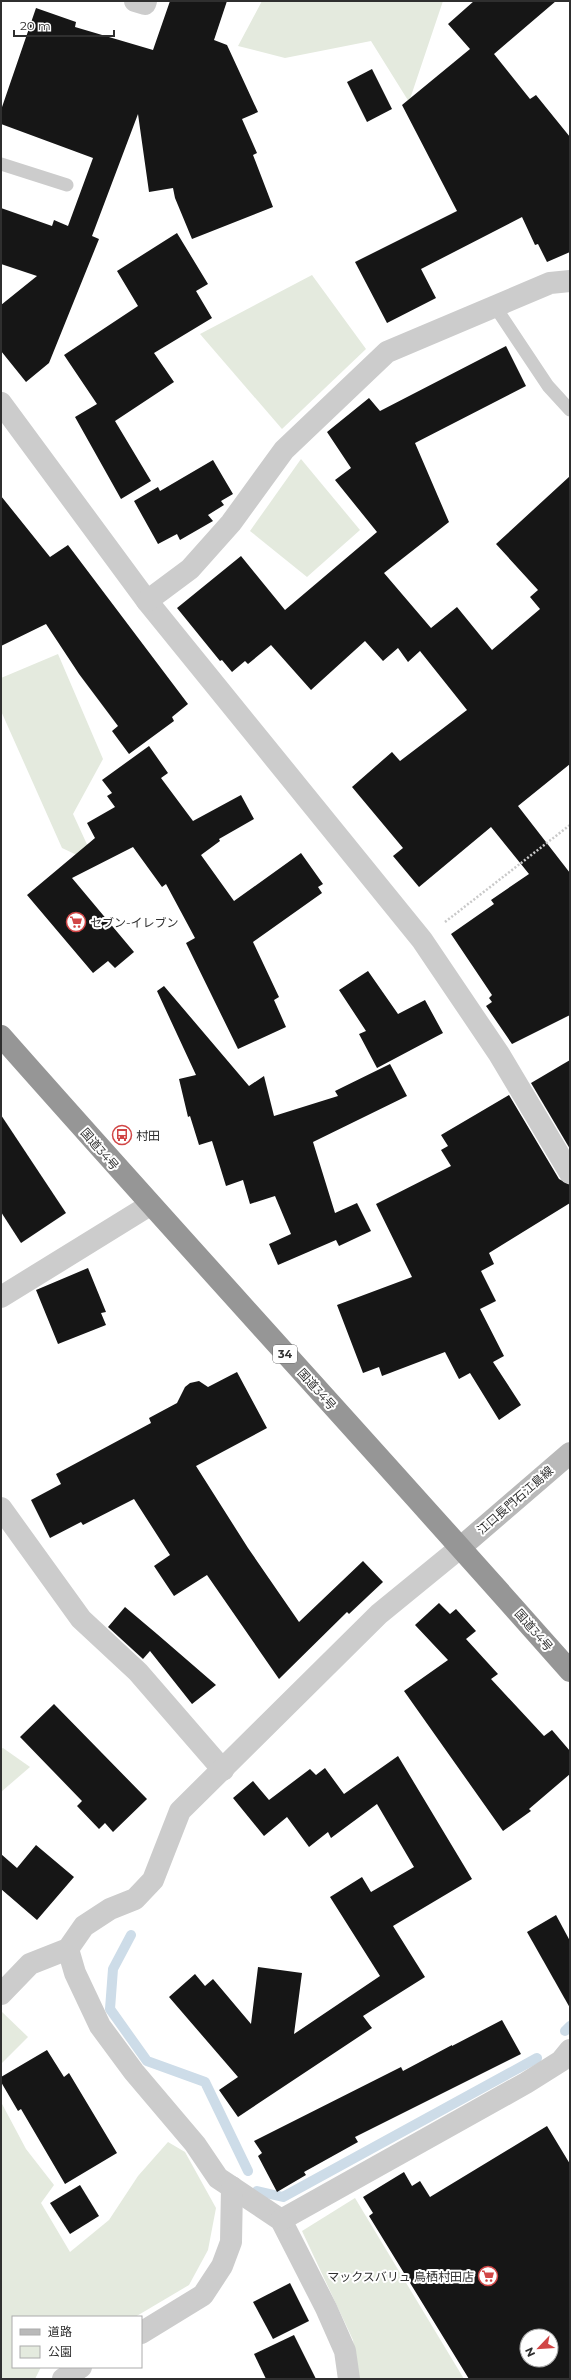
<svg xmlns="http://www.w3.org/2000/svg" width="571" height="2380" viewBox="0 0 571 2380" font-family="Montserrat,'Noto Sans JP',sans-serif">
<rect width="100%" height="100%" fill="#fff"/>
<g fill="#e4eade">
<path d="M262,1H443L409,102L371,41L285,58L238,46Z"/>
<path d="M312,275L366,349L282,429L200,334Z"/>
<path d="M301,459L360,530L307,577L250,531Z"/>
<path d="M58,654L103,759L73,814L96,864L62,848L1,711V678Z"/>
<path d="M3,1748L30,1767L1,1792V1749Z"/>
<path d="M1,2011L28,2037L1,2064Z"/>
<path d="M1,2102L26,2149L54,2185L41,2203L70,2252L109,2220L138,2176L168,2142L185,2152L216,2208L208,2250L189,2285L135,2317H13V2367H41L35,2379H1Z"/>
<path d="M355,2198L464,2379H358L353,2340L302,2231Z"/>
</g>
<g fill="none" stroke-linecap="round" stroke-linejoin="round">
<g stroke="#cddce8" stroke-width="10">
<path d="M131,1935L113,1969L110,2009L147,2061L205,2082L248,2171"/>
<path d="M565,2031L570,2026"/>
<path d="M257,2191L283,2197L537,2058"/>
</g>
</g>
<g fill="#161616" fill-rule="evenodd">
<path d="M170,1H227L214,40L227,45L258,112L242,119L257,153L253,155L273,207L192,239L175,198L173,188L149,192L138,114L92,236L99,239L49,363L26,382L1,351V305L37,276L1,264V208L52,226L54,220L68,226L93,158L1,124V110L36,8L76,22L75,27L153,50Z"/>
<path d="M474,1H556L494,54L530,99L536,95L570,137V252L547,262L538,244L535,245L522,217L421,269L436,298L387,323L355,262L457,211L402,105L470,49L448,24Z"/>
<path d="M372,69L392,109L367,122L347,82Z"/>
<path d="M177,233L208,284L196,291L212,318L154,353L174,382L115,421L151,481L121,499L75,417L97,404L64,355L138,306L117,271Z"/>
<path d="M506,346L526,386L415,443L449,522L384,573L431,628L457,607L492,650L540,609L530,597L538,590L496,544L570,476V764L518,806L570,873V1015L512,1044L486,1006L492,1002L489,998L492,995L451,934L494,904L491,900L529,874L491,827L419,887L393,856L403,848L352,787L392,752L400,761L467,710L420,651L408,662L398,648L383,661L365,641L311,690L271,645L248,664L245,661L232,672L222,660L220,661L177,608L241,556L285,610L377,532L335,480L351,468L327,432L369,398L380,411Z"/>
<path d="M213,460L233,494L221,501L224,505L208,515L213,521L180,540L177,534L158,544L134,501L158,487L160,491Z"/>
<path d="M1,496L50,557L68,545L188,704L172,717L174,721L129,754L112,731L118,726L79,674L46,624L1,646Z"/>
<path d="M149,746L168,773L161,778L193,821L241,795L254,819L219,839L220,841L201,855L234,901L301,853L323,884L318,887L322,893L253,942L279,997L274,1000L286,1027L238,1049L186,943L195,938L166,884L162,887L133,847L72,878L134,952L115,968L108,961L93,973L27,895L95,838L87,823L115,807L107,796L112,793L102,780Z"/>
<path d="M368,971L398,1014L425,1000L443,1033L377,1068L359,1034L366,1031L339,990Z"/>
<path d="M164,986L249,1086L264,1076L274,1116L338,1096L335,1091L390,1064L407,1096L313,1142L335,1213L357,1203L371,1231L339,1246L336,1240L278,1265L269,1244L291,1234L275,1196L250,1204L243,1180L226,1186L212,1141L199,1145L190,1116L188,1117L179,1079L196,1075L157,991Z"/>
<path d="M570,1060V1149L531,1083Z"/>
<path d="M509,1095L559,1179L570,1185V1203L489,1253L494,1264L481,1271L496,1301L480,1309L504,1356L493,1362L521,1405L499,1420L470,1373L459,1379L445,1352L382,1376L379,1367L363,1373L337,1305L412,1277L376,1204L451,1166L441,1150L448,1146L441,1135Z"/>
<path d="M1,1115L66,1213L21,1243L1,1212Z"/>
<path d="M88,1268L106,1312L101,1313L106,1325L58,1344L36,1290Z"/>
<path d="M237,1372L267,1428L196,1466L248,1548L299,1622L363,1561L383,1582L349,1614L347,1612L279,1679L207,1575L174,1596L154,1566L170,1555L134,1499L83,1525L81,1522L50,1538L31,1500L61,1484L56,1474L151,1423L149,1418L177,1403L185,1387L190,1383L199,1381L208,1387Z"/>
<path d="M439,1603L450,1614L456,1609L476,1631L466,1639L498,1674L491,1679L544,1736L552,1730L570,1751V1774L529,1809L531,1811L503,1831L404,1691L448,1660L415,1625Z"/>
<path d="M125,1607L157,1634L216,1685L192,1704L150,1651L143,1659L108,1627Z"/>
<path d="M54,1704L147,1799L113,1832L105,1823L99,1829L77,1806L82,1801L20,1737Z"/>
<path d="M398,1756L472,1879L393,1926L425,1977L363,2016L372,2028L238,2117L219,2090L238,2077L169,1997L195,1974L205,1986L213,1979L251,2024L258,1967L302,1973L294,2034L380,1976L330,1897L362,1877L371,1892L414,1867L377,1804L331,1838L328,1832L309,1847L287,1817L264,1836L233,1798L253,1781L269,1800L310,1769L316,1775L325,1768L344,1794Z"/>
<path d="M36,1845L74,1877L37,1920L1,1889V1854L17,1868Z"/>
<path d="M556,1915L570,1941V2008L527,1932Z"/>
<path d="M502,2020L521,2054L355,2137L358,2142L304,2172L306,2175L277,2192L258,2156L262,2153L254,2141L401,2067L403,2071L452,2045V2046Z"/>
<path d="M47,2050L64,2077L69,2073L117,2153L65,2184L21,2109L18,2111L1,2082V2077Z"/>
<path d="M547,2126L570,2164V2379H469L369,2216L373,2213L363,2197L404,2172L412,2186L420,2181L430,2197ZM527,2336H551V2360H527Z"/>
<path d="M80,2185L99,2216L70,2234L50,2203Z"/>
<path d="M290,2283L309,2321L273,2339L253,2302Z"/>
<path d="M294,2335L316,2379H266L254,2354Z"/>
</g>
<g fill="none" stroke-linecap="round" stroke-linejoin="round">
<path stroke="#c9c9c9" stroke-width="2.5" stroke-dasharray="2 2" stroke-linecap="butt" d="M445,922L570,825"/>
<g stroke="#ccc" stroke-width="13">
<path d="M1,164L67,185"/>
<path d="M494,305L548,386L570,410"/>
</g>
<g stroke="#ccc" stroke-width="22">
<path d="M135,1L145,4L146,1"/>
<path d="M1,403L147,601L422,940L499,1054L570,1173"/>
<path d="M147,601L190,569L231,523L284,450L387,352L550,283L570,281"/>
<path d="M1,1297L150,1205"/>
<path d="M1,1508L81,1619L138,1672L223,1770"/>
<path d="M68,1949L75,1973L100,2026L134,2072L195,2144L218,2178L281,2220L326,2308L345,2351L349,2379"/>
<path d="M1,1994L30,1964L68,1949L84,1926L110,1909L135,1899L153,1880L180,1811L379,1614L461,1547"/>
<path d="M281,2220L526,2083L561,2061L570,2050"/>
<path d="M141,2333L203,2295L222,2266L231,2242L232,2187"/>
<path d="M63,2379L81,2367"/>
</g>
<path stroke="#b9b9b9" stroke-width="22" d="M461,1547L570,1453"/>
<path stroke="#969696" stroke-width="22" d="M1,1036C189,1249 382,1458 570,1671"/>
</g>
<defs>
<g id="supermarket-ring" transform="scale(1)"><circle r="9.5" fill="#fff" stroke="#d14646" stroke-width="1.5"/><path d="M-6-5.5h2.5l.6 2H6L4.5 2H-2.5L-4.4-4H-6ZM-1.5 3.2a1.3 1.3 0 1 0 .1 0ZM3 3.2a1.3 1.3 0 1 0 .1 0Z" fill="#d14646"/></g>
<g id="bus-ring" transform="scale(1)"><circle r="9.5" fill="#fff" stroke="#d14646" stroke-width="1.5"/><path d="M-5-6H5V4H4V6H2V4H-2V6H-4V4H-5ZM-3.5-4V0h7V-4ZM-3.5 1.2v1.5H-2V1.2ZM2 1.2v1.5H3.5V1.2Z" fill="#d14646"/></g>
</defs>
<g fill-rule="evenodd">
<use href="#supermarket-ring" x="76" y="922"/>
<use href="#bus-ring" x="122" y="1135"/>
<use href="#supermarket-ring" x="488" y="2276"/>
</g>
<g text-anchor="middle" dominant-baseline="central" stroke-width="4" stroke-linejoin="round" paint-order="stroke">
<rect fill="#fff" stroke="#6d6d6d" stroke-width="1" x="273" y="1345" width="24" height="18" rx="3"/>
<g font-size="11" font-weight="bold" fill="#2f2f2f">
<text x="285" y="1354">34</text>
</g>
<g font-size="12" fill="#2f2f2f" stroke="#fff" text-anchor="start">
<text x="90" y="922">セブン-イレブン</text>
<text x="136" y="1135">村田</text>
<text x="474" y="2276" text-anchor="end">マックスバリュ 鳥栖村田店</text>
</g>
<g font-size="12" fill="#2f2f2f" stroke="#fff">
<text transform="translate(100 1149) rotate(49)">国道34号</text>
<text transform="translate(317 1389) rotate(48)">国道34号</text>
<text transform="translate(515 1500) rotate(-41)">江口長門石江島線</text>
<text transform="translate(534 1630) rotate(49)">国道34号</text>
</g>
</g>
<rect width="571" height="2380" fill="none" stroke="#2f2f2f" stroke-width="4"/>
<rect x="12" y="2316" width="130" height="52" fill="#ffffff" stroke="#acacac"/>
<rect x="20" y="2329" width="20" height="6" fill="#b9b9b9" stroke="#acacac"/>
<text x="48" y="2336" font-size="12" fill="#2f2f2f">道路</text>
<rect x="20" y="2346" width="20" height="12" fill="#e4eade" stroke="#acacac"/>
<text x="48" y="2356" font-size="12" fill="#2f2f2f">公園</text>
<g transform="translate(539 2348) rotate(245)"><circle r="19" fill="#ffffff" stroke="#acacac"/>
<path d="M0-3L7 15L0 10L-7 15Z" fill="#d14646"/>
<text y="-6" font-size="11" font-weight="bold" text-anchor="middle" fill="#2f2f2f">N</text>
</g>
<path d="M14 30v6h100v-6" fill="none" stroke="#2f2f2f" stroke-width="2"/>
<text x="20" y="30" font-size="12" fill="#2f2f2f" stroke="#ffffff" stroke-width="3" paint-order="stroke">20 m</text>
</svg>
